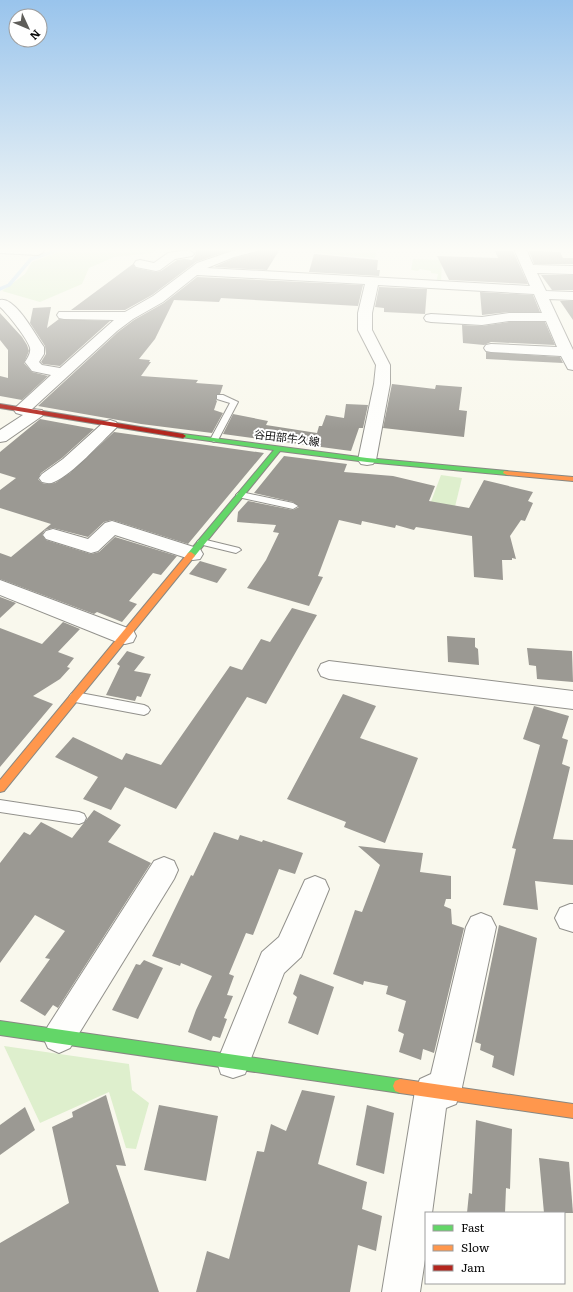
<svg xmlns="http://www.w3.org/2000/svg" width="573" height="1292" viewBox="0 0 573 1292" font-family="Literata,'Noto Sans JP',serif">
<rect width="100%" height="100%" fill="#f9f8ed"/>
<g fill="#deefcd">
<path d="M66,249H157L153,253L114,257L89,268L82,284L40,302L2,291L25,274L32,262Z"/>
<path d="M315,249H377L375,258L345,256L314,252Z"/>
<path d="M413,259L442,260L441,283H436L438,274L431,273V271L420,269L418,271L411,270Z"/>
<path d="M441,475L462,478L452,519L426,515Z"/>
<path d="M4,1046L129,1064L132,1090L149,1103L136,1149L126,1148L109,1092L40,1123Z"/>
</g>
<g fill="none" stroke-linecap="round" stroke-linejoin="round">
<path stroke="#c3ddf3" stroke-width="3.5" d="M0,289L9,285L31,259L61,249"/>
</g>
<g fill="#9b9993">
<path d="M260,249H280L267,270L214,267L234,258L257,252Z"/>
<path d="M196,250H231L196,262L152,295L125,310H71L133,264L136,268L156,272L161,271L177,260L185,259L192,260L196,254L194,252H196Z"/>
<path d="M495,251H513L528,284L449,280L437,256L498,258Z"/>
<path d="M529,251L560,252L563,258H573V264H534Z"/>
<path d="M314,254L378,260L377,270H380L379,276L309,272Z"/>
<path d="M541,275H573V290H552Z"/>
<path d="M197,277L363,285L358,306L221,298L219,302L174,300L155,339L139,359L150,360L149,362H151L141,376L198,380L196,383L223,385L220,394L216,395V400L217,401L214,410L223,413L212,433L141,424L38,406L118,332L134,320L164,303Z"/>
<path d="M379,287L427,289L425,314L384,312V308L375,307Z"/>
<path d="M480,292L533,295L540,312H509L482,315Z"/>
<path d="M560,301H573V320Z"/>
<path d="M51,307L47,328L59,319L110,321L60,366L43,364L41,362L46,354L45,346L30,323L33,308Z"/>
<path d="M0,313L22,337L27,345L29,351L24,363L32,372L48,376L22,400L0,396V376L8,378V350L0,340Z"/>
<path d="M509,322H545L555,345L491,342L484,345L463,343L462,325L482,326Z"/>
<path d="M486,352L560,357L563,363L486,359Z"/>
<path d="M392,384L435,389L436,385L462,387L459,410L467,411L464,437L383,428Z"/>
<path d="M346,404L368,405L363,428H359L351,451L223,434L233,414L268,421L266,425L317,433L319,426H322L326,415L344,418Z"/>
<path d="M40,419L94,429L62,458L41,473L38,479L42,483L46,484L55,483L70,473L114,432L264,453L188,544L112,520L104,522L88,537L53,528L45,530L42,535L46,540L91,554L99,552L115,537L177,556L161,575L153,573L129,601L137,604L122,622L97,612L94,614L0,579V553L11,557L51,524L0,508V490L16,478L0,473V452Z"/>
<path d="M284,456L347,464L344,472L393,476L435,486L429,501L469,508L484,480L533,492L528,501L533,503L525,521L521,520L510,536L516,559L512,558V560H502L503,580L474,577L472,536L416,527L414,530L396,525L395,528L362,521L361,525L339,520L318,576L323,577L309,606L247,588L266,560L279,533L273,532L276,525L237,522L238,512L248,501L293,510L299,507L293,502L254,493Z"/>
<path d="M200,561L227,569L217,583L189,574Z"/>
<path d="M0,597L16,603L0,618Z"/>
<path d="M292,608L317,615L266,704L247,697L176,809L125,787L111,810L83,799L98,777L55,757L73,737L122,760L126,753L161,765L230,666L242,670L261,639L270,642Z"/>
<path d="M63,622L80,629L58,652L74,658L67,667L70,668L60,679L33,696L53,704L0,767V628L42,644Z"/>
<path d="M447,636L475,638V647L478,649L479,665L448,662Z"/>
<path d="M527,648L572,651L573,682L537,679L536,666L529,665Z"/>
<path d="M127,651L145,657L134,671L151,674L141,697L137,696L135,701L106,695L120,666L117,664Z"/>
<path d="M343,694L376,706L360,738L418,758L385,843L344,827L346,822L287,799Z"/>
<path d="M534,706L569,716L562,738L568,740L562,764L570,767L553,839L573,840V885L535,881L538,910L503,905L516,849L512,848L540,745L523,739Z"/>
<path d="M94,810L121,825L108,842L151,863L58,1008L53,1005L45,1016L20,1001L50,959L45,958L65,931L35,915L0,963V863L24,832L30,835L41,822L72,838Z"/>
<path d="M214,832L238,840L240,835L262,842L263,840L303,853L295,874L279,869L253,935L246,933L229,974L234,976L227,995L233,996L224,1018L227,1019L220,1038L213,1036L211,1041L188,1032L196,1010L212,976L181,963L180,966L152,956L191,875L193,876Z"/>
<path d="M358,846L423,853L420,872L451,876V899H446L444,906L451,909L452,924L464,928L434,1053L423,1049L421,1060L399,1052L404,1034L398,1031L406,1001L386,994L388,986L364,981L363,985L333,974L355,910L362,912L380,865Z"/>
<path d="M499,925L537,938L514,1076L492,1067L494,1056L480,1050L481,1044L475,1042Z"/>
<path d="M144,960L163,968L138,1019L112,1010L136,964L140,965Z"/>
<path d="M300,974L334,987L318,1035L288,1023L297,997L293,994Z"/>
<path d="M302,1090L335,1096L318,1164L367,1182L362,1209L382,1216L376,1251L358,1245L350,1292H196L207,1251L229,1259L257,1151L264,1152L271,1124L286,1131Z"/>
<path d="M106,1095L126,1166L116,1165L159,1292H0V1243L69,1203L52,1127L73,1117L72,1112Z"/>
<path d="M159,1105L218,1116L206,1181L144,1170Z"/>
<path d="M367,1105L394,1113L384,1174L356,1165Z"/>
<path d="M25,1107L35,1130L0,1155V1125Z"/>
<path d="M476,1120L512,1129L510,1189L506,1188L505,1213H467L469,1193L472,1194Z"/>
<path d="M539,1158L569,1162L573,1213H544Z"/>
</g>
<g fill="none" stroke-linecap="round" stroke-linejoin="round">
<g stroke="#92918c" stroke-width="2">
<g id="lane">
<path d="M217,395H223L238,402L218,440L214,442L210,440L230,403L217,399Z"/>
<path d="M241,492L293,503L298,506L293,509L238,497L236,495L238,493Z"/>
<path d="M202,539L239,548L241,550L236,553L199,544L197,542L199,540Z"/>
<path d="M75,692L144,705L148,707L150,710L148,713L144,715L75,702L71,700L69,697L71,694Z"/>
<path d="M0,800L79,812L84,814L86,818L84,822L79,824L0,812Z"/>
</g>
</g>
<g stroke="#92918c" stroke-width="2">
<g id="street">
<path d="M0,249H45L42,253L38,255L0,253Z"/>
<path d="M238,249H259L257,251L234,257L207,268L530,286L514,249H526L533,265L573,266V274L537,273L546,291L573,292V300L549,299L573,350V370L568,369L561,356L491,352L486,351L484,348L486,345L491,344L557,347L546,321H509L482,325L431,322L426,321L424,318L426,315L431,314L482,317L509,313H542L534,294L378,285L372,313V330L390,365V384L376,460L373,464L367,465L361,464L358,460L374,384L376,365L358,330V313L365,284L197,275L163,302L133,319L117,331L32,409L42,410L44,413L42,416L6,441L0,442V430L23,415L16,413L14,410L16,407L51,375L32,371L25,362C28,357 31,353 30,348C28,339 7,313 0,307V300C15,296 36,336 44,347V354L39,362L42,365L60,368L114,320L64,319L59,318L57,315L59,312H125L153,296L197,263Z"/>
<path d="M188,250L192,252L194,254L192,256L175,259L160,270L156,271L136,267L134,264L136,261L140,260L154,263L168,253Z"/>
<path d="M110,420L116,422L118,425L116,428C100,443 73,474 54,482C50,484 46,483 42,482L39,478L42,474L63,459L104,422Z"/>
<path d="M112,521L200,549L203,554L200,559L193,560L115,535L98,551L91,553L46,539L43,535L46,531L53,529L88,539L105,523Z"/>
<path d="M0,580L133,630L136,636L133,642L125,644L117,642L0,595Z"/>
<path d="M329,661L573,691V709L329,679L321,676L318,670L321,664Z"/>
<path d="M164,857L174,861L178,870L174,879L70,1048L59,1053L48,1048L43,1037L48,1026L154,861Z"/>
<path d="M315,876L325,880L329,889L301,957L284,973L245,1074L233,1078L221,1074L217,1062L262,952L279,937L305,880Z"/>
<path d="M570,904H573V932L560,928L555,918L560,908Z"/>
<path d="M481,913L491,917L496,927L461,1092L456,1104L446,1108L432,1213H426V1253L420,1292H382L415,1091L420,1079L431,1074L466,927L471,917Z"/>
</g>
</g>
<g stroke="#888883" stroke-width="2">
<g id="fast">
<path d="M183,434L367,458L507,471L511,473L507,475L367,462L280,451L194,557L191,558L187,555L188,553L274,450L181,437V435Z"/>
<path d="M0,1021L400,1079L405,1081L407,1086L405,1091L400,1093L0,1035Z"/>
</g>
</g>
<g stroke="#888883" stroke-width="2">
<g id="slow">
<path d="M504,471L573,477V481L507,475L503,473Z"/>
<path d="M191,552L195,555L194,557L4,791L0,792V780L188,553Z"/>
<path d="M400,1079L573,1104V1118L400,1093L395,1091L393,1086L395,1081Z"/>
</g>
</g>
<g stroke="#888883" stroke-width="2">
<path id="jam" d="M0,404L183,434L186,436L183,438L0,408Z"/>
</g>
<use href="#lane" fill="#fefefc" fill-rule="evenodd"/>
<use href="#street" fill="#fefefc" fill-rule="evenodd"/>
<use href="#fast" fill="#63d668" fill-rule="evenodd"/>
<use href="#slow" fill="#ff974d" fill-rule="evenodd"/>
<use href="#jam" fill="#b3261e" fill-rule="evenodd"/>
</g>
<linearGradient id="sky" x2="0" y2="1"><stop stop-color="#99c4ec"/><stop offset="0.58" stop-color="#fcfcf7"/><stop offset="1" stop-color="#fcfcf7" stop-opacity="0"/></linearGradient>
<rect width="573" height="430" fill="url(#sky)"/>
<g text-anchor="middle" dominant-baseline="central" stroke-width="4" stroke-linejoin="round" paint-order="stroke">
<g font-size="11" fill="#0a0a0a" stroke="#fff">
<text transform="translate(287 437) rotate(7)">谷田部牛久線</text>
</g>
</g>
<rect x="425" y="1212" width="140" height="72" fill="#ffffff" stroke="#9d9d9d"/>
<rect x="433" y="1225" width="20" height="6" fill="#63d668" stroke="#9d9d9d"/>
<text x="461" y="1232" font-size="12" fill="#0a0a0a">Fast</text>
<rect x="433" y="1245" width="20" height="6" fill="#ff974d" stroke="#9d9d9d"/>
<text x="461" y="1252" font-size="12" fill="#0a0a0a">Slow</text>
<rect x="433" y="1265" width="20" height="6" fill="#b3261e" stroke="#9d9d9d"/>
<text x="461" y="1272" font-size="12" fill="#0a0a0a">Jam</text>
<g transform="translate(28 28) rotate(134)"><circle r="19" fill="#ffffff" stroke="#9d9d9d"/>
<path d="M0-3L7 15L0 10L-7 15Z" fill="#5e5d59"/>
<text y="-6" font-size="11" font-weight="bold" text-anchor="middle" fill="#0a0a0a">N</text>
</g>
</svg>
